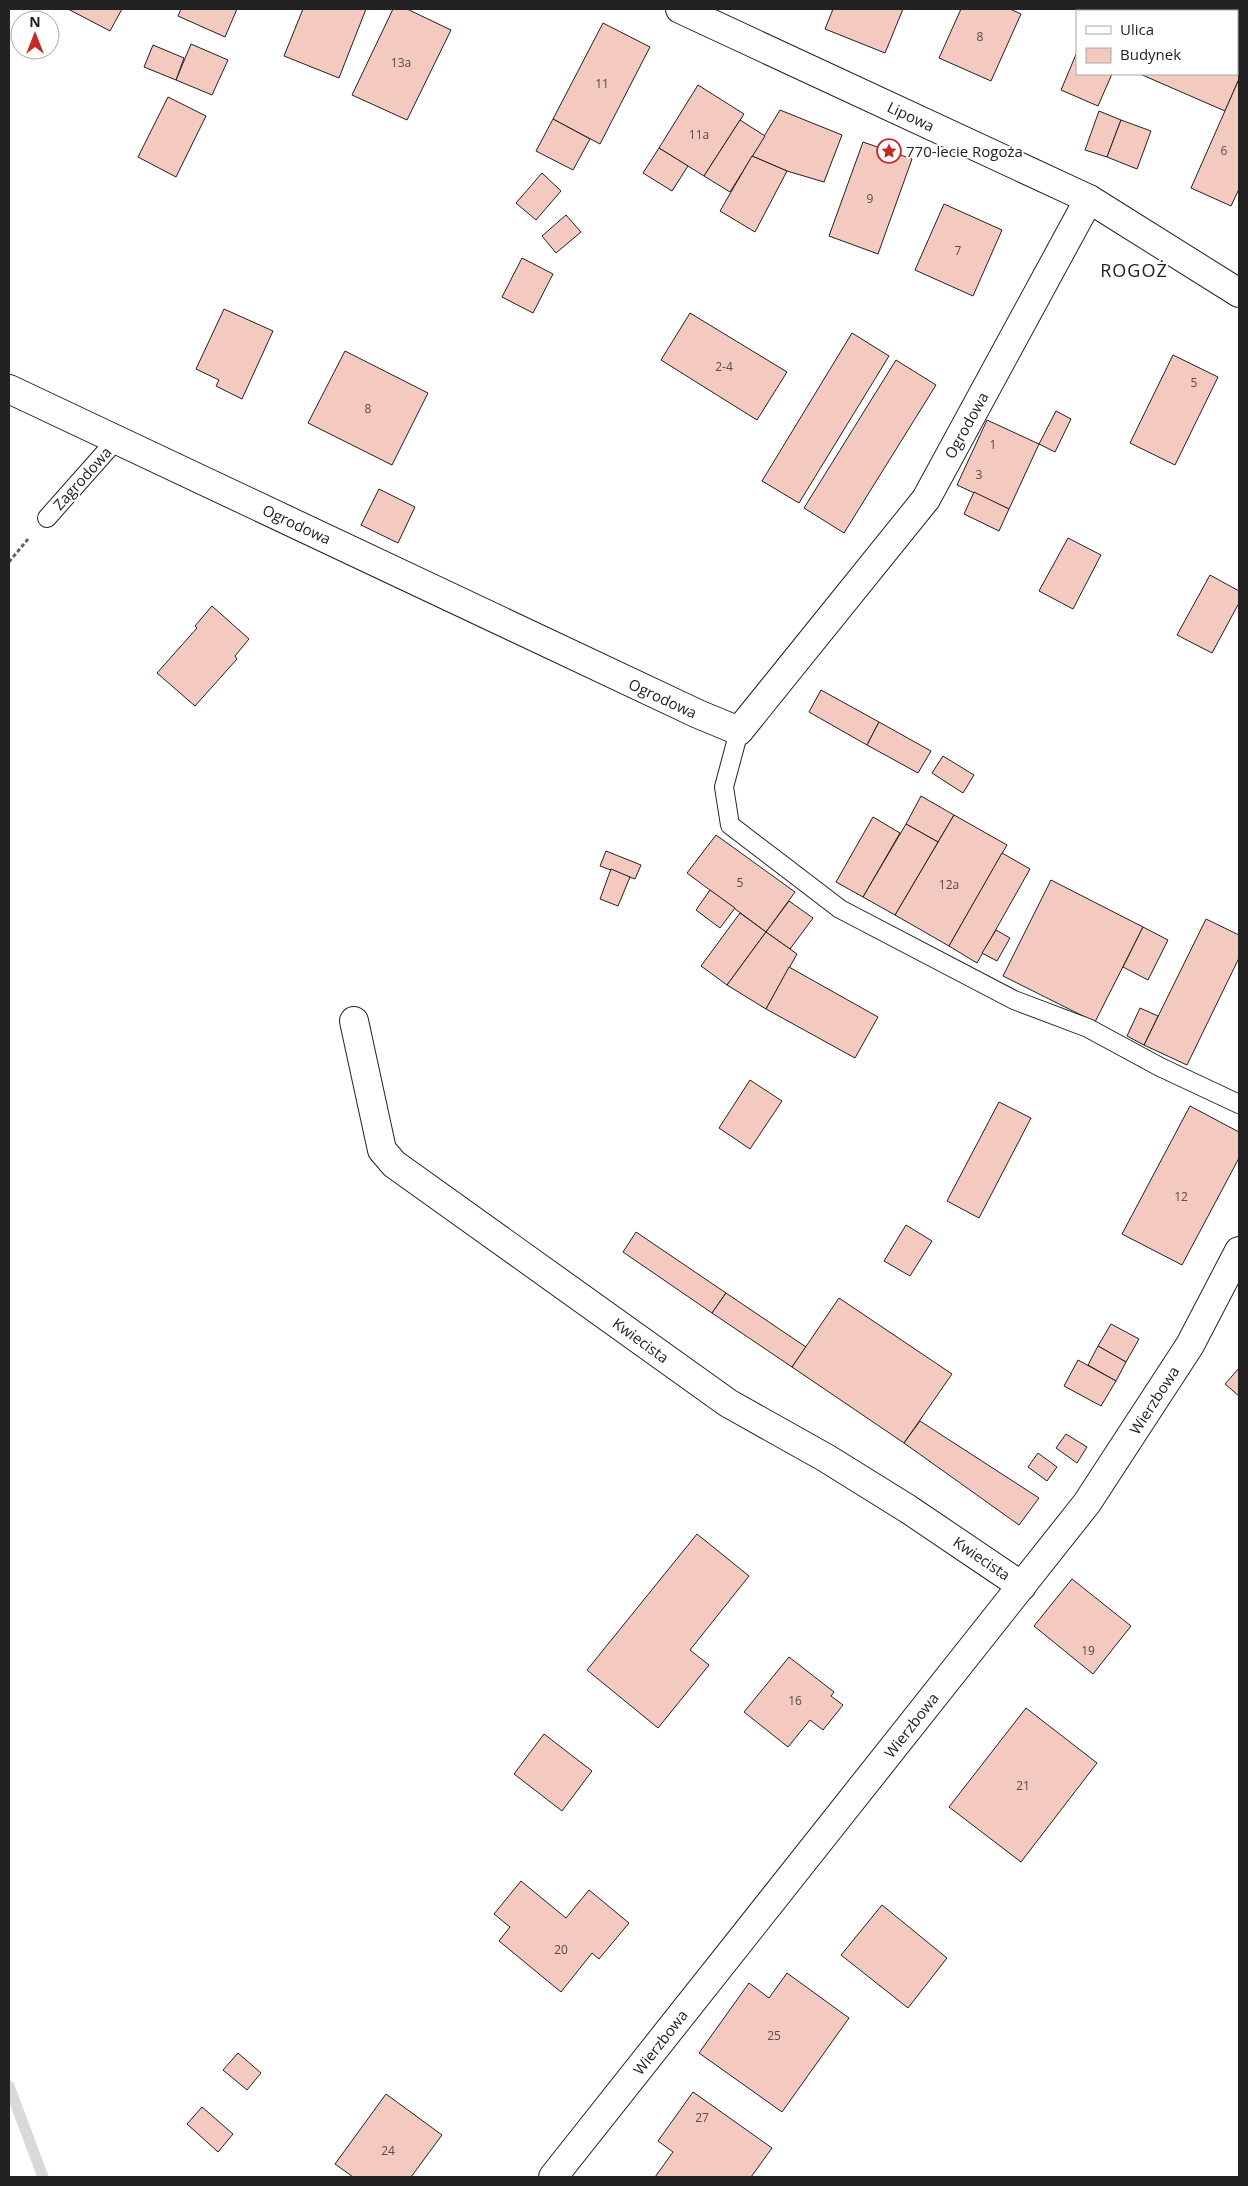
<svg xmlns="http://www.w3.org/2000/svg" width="1248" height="2186" viewBox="0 0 1248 2186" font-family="'Open Sans',sans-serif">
<rect width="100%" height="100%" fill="#fff"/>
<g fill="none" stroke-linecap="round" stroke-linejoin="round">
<path stroke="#d9d9d9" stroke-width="11" d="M9,2086L43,2177"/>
</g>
<g fill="#f3c9c0" stroke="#222">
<path d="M68,9H122L110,31Z"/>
<path d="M181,9H237L225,37L178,16Z"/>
<path d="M303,9H366L339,78L284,56Z"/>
<path d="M393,9H407L451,30L407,120L352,95Z"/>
<path d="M833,9H903L885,53L825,29Z"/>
<path d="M961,9H1010L1021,14L991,81L939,58Z"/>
<path d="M1095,9H1129L1135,11H1094Z"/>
<path d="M1208,9H1225L1230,11H1207Z"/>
<path d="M1237,14L1239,15V55L1237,54Z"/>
<path d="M603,23L650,47L600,144L553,119Z"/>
<path d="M191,44L228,60L212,95L176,80Z"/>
<path d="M153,45L184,58L176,80L144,67Z"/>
<path d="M1077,52V74H1112L1098,106L1061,90Z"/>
<path d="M1237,54L1239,55V79L1225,111L1140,74H1237Z"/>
<path d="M1239,79V189L1231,206L1191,188Z"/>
<path d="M698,85L744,114L704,176L659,148Z"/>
<path d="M168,97L206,116L176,177L138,157Z"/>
<path d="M780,110L842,135L824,182L787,171L752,156Z"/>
<path d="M1099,111L1121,120L1107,157L1085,150Z"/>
<path d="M553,119L590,139L573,170L536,151Z"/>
<path d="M740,120L765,136L730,192L704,176Z"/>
<path d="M1121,120L1151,131L1137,169L1107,157Z"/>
<path d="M863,142L912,159L878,254L829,236Z"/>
<path d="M659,148L688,166L672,191L643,173Z"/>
<path d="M752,156L787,171L755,232L720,211Z"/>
<path d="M542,173L561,191L536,220L516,203Z"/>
<path d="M944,204L1002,230L973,296L915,270Z"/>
<path d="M566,215L581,232L556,253L542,236Z"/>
<path d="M522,258L553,274L533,313L502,297Z"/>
<path d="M224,309L273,331L242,399L216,386L219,380L196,369Z"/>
<path d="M690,313L787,372L757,420L661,360Z"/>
<path d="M852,333L889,356L799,503L762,481Z"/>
<path d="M345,351L428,393L392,465L308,423Z"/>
<path d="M1173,355L1218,377L1175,465L1130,443Z"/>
<path d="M896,360L936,385L844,533L804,508Z"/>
<path d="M1056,411L1071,419L1055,452L1039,444Z"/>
<path d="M987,420L1039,444L1009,509L957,485Z"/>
<path d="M379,489L415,507L398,543L361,525Z"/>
<path d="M974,492L1009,509L999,531L964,514Z"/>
<path d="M1068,538L1101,555L1073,609L1039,591Z"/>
<path d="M1210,575L1239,591V603L1212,653L1177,635Z"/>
<path d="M212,606L249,639L235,656L237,659L195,706L157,673L197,628L195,626Z"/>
<path d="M821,690L879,722L867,745L809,712Z"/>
<path d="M879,722L931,751L918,773L867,745Z"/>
<path d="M943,756L974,775L963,793L932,773Z"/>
<path d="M921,796L954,815L938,842L906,824Z"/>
<path d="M954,815L1007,845L949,946L895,915Z"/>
<path d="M873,817L900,833L863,897L836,882Z"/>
<path d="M906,824L938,842L895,915L863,897Z"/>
<path d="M716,835L795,892L766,932L687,873Z"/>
<path d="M606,851L641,865L635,879L600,866Z"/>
<path d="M1002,853L1030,869L977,963L949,946Z"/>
<path d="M611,869L630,877L618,906L600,899Z"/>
<path d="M1051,880L1143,927L1095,1022L1003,976Z"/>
<path d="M710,890L735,908L720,928L696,910Z"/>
<path d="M789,901L813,918L790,949L766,932Z"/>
<path d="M740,913L766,932L727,985L701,966Z"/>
<path d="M1206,919L1239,935V958L1187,1065L1144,1045Z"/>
<path d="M1143,927L1168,940L1148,980L1123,967Z"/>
<path d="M996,930L1010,938L997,961L982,953Z"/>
<path d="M766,932L797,954L766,1009L727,985Z"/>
<path d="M789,967L878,1017L855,1058L766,1009Z"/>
<path d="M1140,1008L1158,1016L1144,1045L1127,1036Z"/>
<path d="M750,1080L782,1101L750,1149L719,1128Z"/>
<path d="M999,1102L1031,1118L979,1218L947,1201Z"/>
<path d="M1190,1106L1239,1132V1158L1182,1265L1122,1234Z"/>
<path d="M906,1225L932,1241L910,1276L884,1261Z"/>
<path d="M636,1232L726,1293L712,1313L623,1252Z"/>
<path d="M726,1293L806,1347L792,1367L712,1313Z"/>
<path d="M839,1298L952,1374L904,1443L792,1367Z"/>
<path d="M1111,1324L1139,1339L1126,1362L1098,1346Z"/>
<path d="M1098,1346L1126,1362L1116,1381L1088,1365Z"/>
<path d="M1078,1360L1116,1381L1101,1406L1064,1386Z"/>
<path d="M1239,1368V1396L1225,1384Z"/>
<path d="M920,1421L1039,1498L1019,1525L904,1443Z"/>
<path d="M1066,1434L1087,1447L1077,1463L1056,1448Z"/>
<path d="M1038,1453L1057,1467L1047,1481L1028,1467Z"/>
<path d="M697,1534L749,1576L690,1650L709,1665L658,1728L587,1670Z"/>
<path d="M1072,1579L1131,1626L1093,1674L1034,1626Z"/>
<path d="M789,1657L834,1692L831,1696L843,1705L823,1730L810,1720L788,1747L744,1712Z"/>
<path d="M1026,1708L1097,1763L1021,1862L949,1807Z"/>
<path d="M544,1734L592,1771L562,1811L514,1774Z"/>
<path d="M521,1881L566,1918L589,1890L629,1923L599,1959L592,1953L561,1992L499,1941L510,1927L494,1914Z"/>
<path d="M882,1905L947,1958L908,2008L841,1955Z"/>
<path d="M787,1973L849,2018L782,2112L699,2053L749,1983L769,1998Z"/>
<path d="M238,2053L261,2073L247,2090L223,2070Z"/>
<path d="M693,2092L772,2148L751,2177H655L673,2152L658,2141Z"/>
<path d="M386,2094L442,2135L411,2177H353L335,2164Z"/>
<path d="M202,2107L233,2134L218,2152L187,2124Z"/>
</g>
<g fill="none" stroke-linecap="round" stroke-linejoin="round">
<g stroke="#222" stroke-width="20">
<g id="service">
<path d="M47,518L117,439"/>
<path d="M739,731L724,787L730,825L840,909L1014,1000L1088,1028L1160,1067L1239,1104"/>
</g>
</g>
<g stroke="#222" stroke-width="30">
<g id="minor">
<path d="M680,9L1089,199L1239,293"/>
<path d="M9,389L698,714L739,731L926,499L1089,199"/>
<path d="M354,1021L382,1150L394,1164L728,1403L826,1458L908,1509L1022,1586"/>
<path d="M553,2177L1087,1503L1190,1345L1239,1251"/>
</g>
</g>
<path stroke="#646464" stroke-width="3" stroke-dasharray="4 2.5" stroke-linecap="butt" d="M9,562L28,539"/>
<use href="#service" stroke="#fff" stroke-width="18"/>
<use href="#minor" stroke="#fff" stroke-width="28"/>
</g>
<defs>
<g id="sight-ring" transform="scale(1.25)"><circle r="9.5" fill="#fff" stroke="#c62828" stroke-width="1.5"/><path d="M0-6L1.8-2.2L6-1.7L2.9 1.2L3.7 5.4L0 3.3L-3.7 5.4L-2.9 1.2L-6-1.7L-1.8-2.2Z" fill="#c62828"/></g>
</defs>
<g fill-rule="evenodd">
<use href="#sight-ring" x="889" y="151"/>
</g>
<g text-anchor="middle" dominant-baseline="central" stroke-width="4" stroke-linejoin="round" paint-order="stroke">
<g font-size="12" fill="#564c4a">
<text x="980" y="36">8</text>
<text x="401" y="62">13a</text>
<text x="602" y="83">11</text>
<text x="699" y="134">11a</text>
<text x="1224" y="150">6</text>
<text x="870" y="198">9</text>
<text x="958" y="250">7</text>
<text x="724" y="366">2-4</text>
<text x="1194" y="382">5</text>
<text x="368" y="408">8</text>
<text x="993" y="444">1</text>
<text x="979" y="474">3</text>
<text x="740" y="882">5</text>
<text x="949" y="884">12a</text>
<text x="1181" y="1196">12</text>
<text x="1088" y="1650">19</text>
<text x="795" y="1700">16</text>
<text x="1023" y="1785">21</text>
<text x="561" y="1949">20</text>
<text x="774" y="2035">25</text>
<text x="702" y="2117">27</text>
<text x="388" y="2150">24</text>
</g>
<g font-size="15" fill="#222" stroke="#fff">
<text transform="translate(911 116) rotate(25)">Lipowa</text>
<text transform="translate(966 425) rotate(-61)">Ogrodowa</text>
<text transform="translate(82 478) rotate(-48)">Zagrodowa</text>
<text transform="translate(297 524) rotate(25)">Ogrodowa</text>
<text transform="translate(663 698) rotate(25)">Ogrodowa</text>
<text transform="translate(641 1340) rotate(36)">Kwiecista</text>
<text transform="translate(1154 1400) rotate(-57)">Wierzbowa</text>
<text transform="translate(982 1558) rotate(34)">Kwiecista</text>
<text transform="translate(911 1725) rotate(-52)">Wierzbowa</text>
<text transform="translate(660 2042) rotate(-52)">Wierzbowa</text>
</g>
<g font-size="15" fill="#222" stroke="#fff" text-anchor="start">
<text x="906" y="151">770-lecie Rogoża</text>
</g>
<g font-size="18" letter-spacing="1" fill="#222" stroke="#fff">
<text x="1134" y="270">ROGOŻ</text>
</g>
</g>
<rect width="1248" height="2186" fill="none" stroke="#222222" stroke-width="20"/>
<rect x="1076" y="10" width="162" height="65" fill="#ffffff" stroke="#a7a7a7"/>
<rect x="1086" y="26" width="25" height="8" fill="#ffffff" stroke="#a7a7a7"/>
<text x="1120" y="35" font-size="15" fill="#222222">Ulica</text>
<rect x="1086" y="48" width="25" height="15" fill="#f3c9c0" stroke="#a7a7a7"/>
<text x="1120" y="60" font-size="15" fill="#222222">Budynek</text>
<g transform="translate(35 35)"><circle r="24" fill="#ffffff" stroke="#a7a7a7"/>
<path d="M0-4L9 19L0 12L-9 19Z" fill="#c62828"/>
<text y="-8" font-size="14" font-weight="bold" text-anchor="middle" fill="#222222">N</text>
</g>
</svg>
